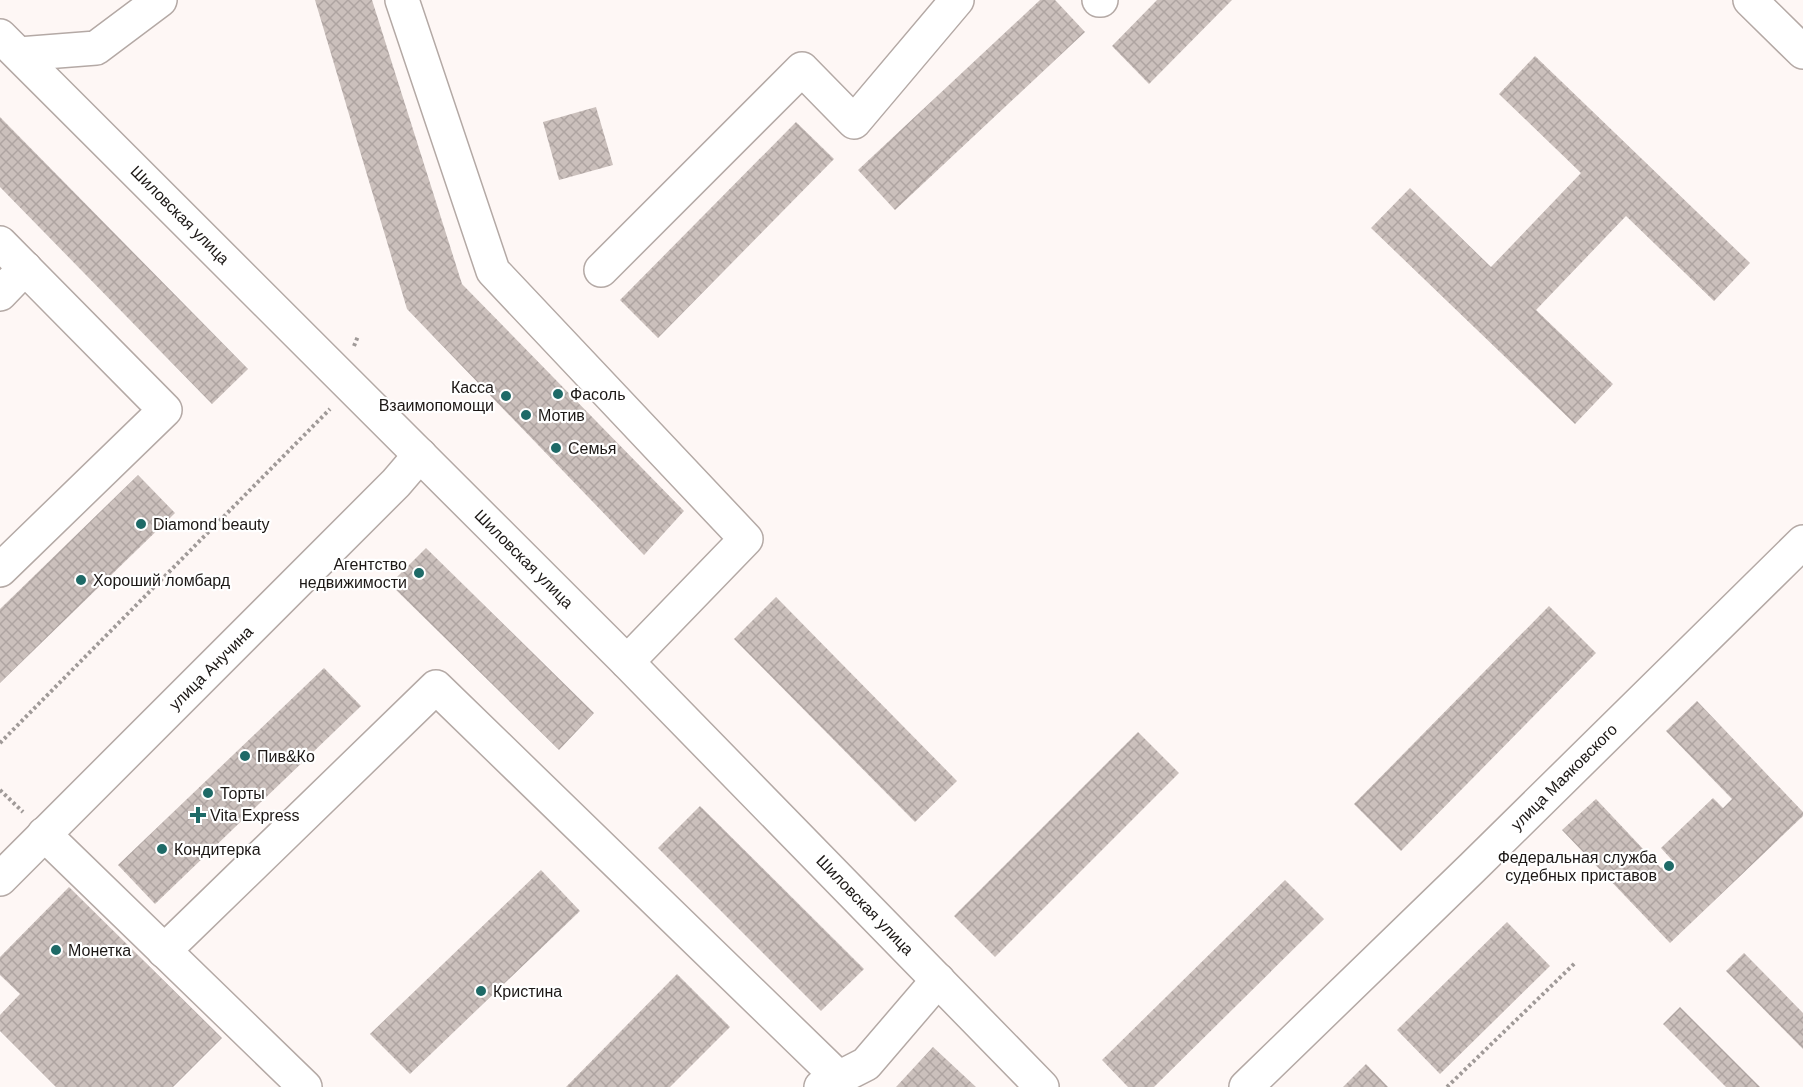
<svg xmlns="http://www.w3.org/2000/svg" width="1803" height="1087" viewBox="0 0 1803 1087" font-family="Arial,sans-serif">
<defs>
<pattern id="building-cross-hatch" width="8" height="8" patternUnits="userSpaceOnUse" patternTransform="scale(1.5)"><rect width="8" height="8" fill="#cbc0bc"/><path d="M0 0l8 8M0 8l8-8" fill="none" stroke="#aea4a1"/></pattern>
</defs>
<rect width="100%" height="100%" fill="#fef7f5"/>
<g fill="url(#building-cross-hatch)">
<path d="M315,0H372L462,284L684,511L644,555L407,309Z"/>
<path d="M1040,0H1055L1085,32L895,210L858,170Z"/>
<path d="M1157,0H1232L1149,84L1112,46Z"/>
<path d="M1535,56L1750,263L1714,301L1626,216L1536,310L1613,384L1575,424L1371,228L1410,188L1491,267L1581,173L1499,94Z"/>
<path d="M596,107L613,165L559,180L543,122Z"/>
<path d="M0,117L248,369L212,404L0,187Z"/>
<path d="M796,122L834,159L658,338L620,300Z"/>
<path d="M138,475L175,513L0,683V609Z"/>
<path d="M426,548L594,713L559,750L390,584Z"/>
<path d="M776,597L957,781L915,822L734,639Z"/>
<path d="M1549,606L1596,653L1401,851L1354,804Z"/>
<path d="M324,668L361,706L155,904L118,865Z"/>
<path d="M1697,701L1803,812V816L1670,943L1562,830L1596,799L1661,868L1671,859L1661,848L1713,798L1723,808L1732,799L1666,731Z"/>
<path d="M1138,732L1179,773L995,957L954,916Z"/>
<path d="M700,806L864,969L821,1011L658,848Z"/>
<path d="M541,870L580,911L410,1074L370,1034Z"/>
<path d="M1285,880L1324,919L1154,1087H1128L1102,1060Z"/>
<path d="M69,887L222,1038L173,1087H56L0,1031V1015L20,994L0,975V957Z"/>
<path d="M1507,922L1550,966L1440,1074L1397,1030Z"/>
<path d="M1744,953L1803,1013V1049L1726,971Z"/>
<path d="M677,974L730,1027L670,1087H566Z"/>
<path d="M1680,1007L1760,1087H1726L1663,1024Z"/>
<path d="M933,1047L976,1087H896Z"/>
<path d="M1366,1064L1388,1087H1343Z"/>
</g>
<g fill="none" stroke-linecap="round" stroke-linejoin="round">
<g stroke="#b4a9a5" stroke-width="36">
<g id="minor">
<path d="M402,0L493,271L746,539L627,662"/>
<path d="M1099,0H1101"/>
<path d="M1750,0L1803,52"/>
<path d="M0,36L627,662L1042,1087"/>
<path d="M19,54L96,48L160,0"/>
<path d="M0,243L165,410L0,570"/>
<path d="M601,270L802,69L854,122L957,0"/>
<path d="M0,294L25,268"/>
<path d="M44,834L305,1087"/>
<path d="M0,879L396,483L420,455"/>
<path d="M164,951L436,687L839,1078"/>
<path d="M821,1087L866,1064L938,980"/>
<path d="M1246,1087L1473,867L1803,542"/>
</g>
</g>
<g stroke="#a09a98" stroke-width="4" stroke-dasharray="3 3" stroke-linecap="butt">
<path d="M354,346L358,336"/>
<path d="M0,743L330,409"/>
<path d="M0,790L23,812"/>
<path d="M1447,1087L1575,963"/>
</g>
<use href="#minor" stroke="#fff" stroke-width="33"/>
</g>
<g fill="#1e6a67" stroke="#fff" stroke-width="2">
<circle cx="558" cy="394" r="6"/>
<circle cx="506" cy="396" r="6"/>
<circle cx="526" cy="415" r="6"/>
<circle cx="556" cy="448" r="6"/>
<circle cx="141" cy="524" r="6"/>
<circle cx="419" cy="573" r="6"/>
<circle cx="81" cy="580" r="6"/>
<circle cx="245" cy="756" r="6"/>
<circle cx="208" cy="793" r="6"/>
<path d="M195 806h6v6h6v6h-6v6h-6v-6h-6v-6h6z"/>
<circle cx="162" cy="849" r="6"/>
<circle cx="1669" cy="866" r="6"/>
<circle cx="56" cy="950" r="6"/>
<circle cx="481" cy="991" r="6"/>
</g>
<g text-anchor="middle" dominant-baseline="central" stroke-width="4.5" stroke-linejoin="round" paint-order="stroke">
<g font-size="16" fill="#1c1816" stroke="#fff">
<text transform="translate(180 215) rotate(45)">Шиловская улица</text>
<text transform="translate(524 559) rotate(45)">Шиловская улица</text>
<text transform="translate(211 668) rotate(-45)">улица Анучина</text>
<text transform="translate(1564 777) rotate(-45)">улица Маяковского</text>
<text transform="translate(865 905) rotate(46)">Шиловская улица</text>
</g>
<g font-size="16" fill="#1c1816" stroke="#fff" text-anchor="start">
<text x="494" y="387" text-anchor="end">Касса<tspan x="494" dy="18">Взаимопомощи</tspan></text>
<text x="570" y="394">Фасоль</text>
<text x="538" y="415">Мотив</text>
<text x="568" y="448">Семья</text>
<text x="153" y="524">Diamond beauty</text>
<text x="407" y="564" text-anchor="end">Агентство<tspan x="407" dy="18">недвижимости</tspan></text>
<text x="93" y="580">Хороший ломбард</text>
<text x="257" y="756">Пив&amp;Ко</text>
<text x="220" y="793">Торты</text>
<text x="210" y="815">Vita Express</text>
<text x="174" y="849">Кондитерка</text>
<text x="1657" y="857" text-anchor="end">Федеральная служба<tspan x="1657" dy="18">судебных приставов</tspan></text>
<text x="68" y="950">Монетка</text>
<text x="493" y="991">Кристина</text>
</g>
</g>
</svg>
